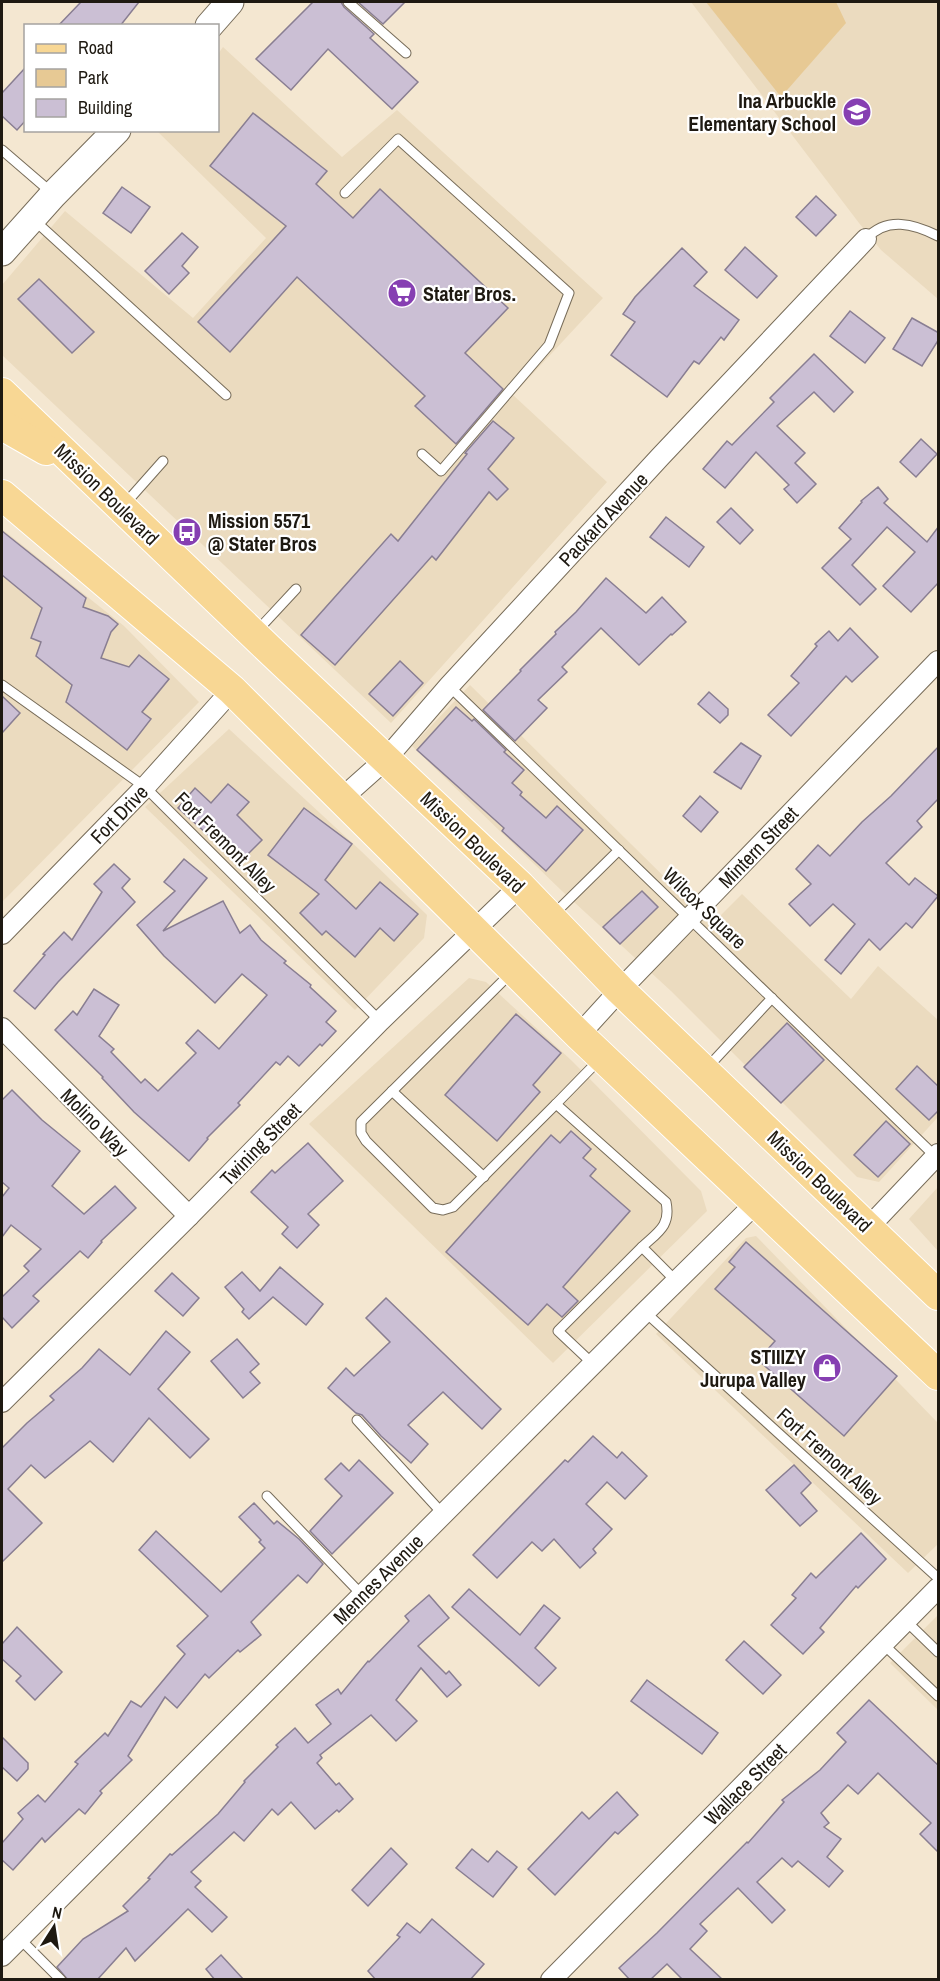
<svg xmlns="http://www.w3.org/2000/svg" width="940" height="1981" viewBox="0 0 940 1981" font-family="'Archivo Narrow',sans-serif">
<rect width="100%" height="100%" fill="#f4e7d1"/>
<g fill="#ebdbbf">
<path d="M691,2H938V299L881,250L859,223Z"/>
<path d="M223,47L342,157L397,110L603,298L513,395L607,482L391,723L2,355V285L65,211L193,318L266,238L157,131L218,130V54Z"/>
<path d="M2,529L124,626L199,702L3,901L2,899Z"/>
<path d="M470,685L712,924L742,894L851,999L878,966L938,1020V1117L879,1182L857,1177L671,991L562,891L412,746Z"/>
<path d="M229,729L361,851L427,915L424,938L355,1010L145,807Z"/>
<path d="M469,978L486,982L571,1060L701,1191L707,1211L553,1363L309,1124Z"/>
<path d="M938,1187V1251L909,1219Z"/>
<path d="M756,1236L938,1423V1544L908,1573L656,1334L746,1238Z"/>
<path d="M938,1615V1710L890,1663Z"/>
</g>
<path fill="#e7c994" d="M706,2H836L846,23L781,97Z"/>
<g fill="#cbbfd4" stroke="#897e92" stroke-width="1.5">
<path d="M81,2H139L120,26H58Z"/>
<path d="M313,2H341L344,7L374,34L370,38L418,82L392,109L328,49L291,90L256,59Z"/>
<path d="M358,2H405L383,24Z"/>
<path d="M26,67V120L17,130L2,116V93Z"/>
<path d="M253,113L327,171L316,184L353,218L380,189L508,308L465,353L503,389L456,444L415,406L425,396L297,277L230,352L198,322L286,226L210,166Z"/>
<path d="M122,187L150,207L131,233L103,213Z"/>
<path d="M816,196L836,215L816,236L796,217Z"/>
<path d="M182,233L198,247L182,266L189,273L169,294L145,271Z"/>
<path d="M745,247L777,276L757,298L725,270Z"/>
<path d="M682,248L707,272L694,286L739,320L724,340L721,337L699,364L694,361L667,397L611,355L635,322L623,314L635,297Z"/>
<path d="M39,279L94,332L72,353L18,299Z"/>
<path d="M850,311L885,338L865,363L830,336Z"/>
<path d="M912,318L939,333V339L922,366L893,349Z"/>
<path d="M814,354L853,392L834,412L814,392L777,426L805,453L795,463L816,484L797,503L784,489L789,485L756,452L725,488L703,469L727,441L732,445L774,402L770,398Z"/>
<path d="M493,421L514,438L488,469L508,489L497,500L489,492L436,560L432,556L335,665L301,635L391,534L398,541L467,454L465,453Z"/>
<path d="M921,439L937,454L916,477L900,462Z"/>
<path d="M878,487L888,499L884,503L927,542L939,526V582L911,612L883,586L915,552L887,527L852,565L876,589L860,605L822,568L851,539L839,528L862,502L861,501Z"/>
<path d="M731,508L753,530L740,544L717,522Z"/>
<path d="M666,517L704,547L689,567L650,537Z"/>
<path d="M2,531L86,598L83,607L108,616L118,624L111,632L101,658L129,667L139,655L169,679L142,712L151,719L127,750L66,702L72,685L36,656L41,642L31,638L42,608L2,575Z"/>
<path d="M606,578L646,613L662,597L686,622L672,635L671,634L639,665L601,628L562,667L567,672L538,700L547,708L515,741L483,710L521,671L520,670L556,634L555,632L576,612Z"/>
<path d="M850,628L878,657L852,682L846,676L791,736L768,715L799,683L791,676L817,646L815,644L829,631L838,641Z"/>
<path d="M400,661L423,683L393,716L369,694Z"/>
<path d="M709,692L728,709V715L720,723L698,704Z"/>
<path d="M2,696L20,713L2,733Z"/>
<path d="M456,707L472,721L474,719L506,750L504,752L524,770L512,783L522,792L520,795L546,818L557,806L583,830L546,871L502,831L504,828L417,750Z"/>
<path d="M741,743L761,756L741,789L714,772Z"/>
<path d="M939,746V798L917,821L922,827L886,863L909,885L915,878L938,896L912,928L906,923L880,950L869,939L841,974L825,960L855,924L833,904L810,926L789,904L811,884L796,869L818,845L830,856L862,822L891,796Z"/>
<path d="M228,784L249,802L237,815L262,840L240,862L217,839L215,841L178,808L195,788L211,803Z"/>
<path d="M700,796L718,812L701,832L683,816Z"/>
<path d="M304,808L352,844L325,880L356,909L380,882L418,914L394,941L380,928L355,957L326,931L322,935L300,913L319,894L268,855Z"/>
<path d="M184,859L207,878L163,931L223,901L240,933L250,925L261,940L286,961L284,963L311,985L310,987L336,1011L326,1022L336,1031L322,1046L320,1044L299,1066L288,1056L280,1065L276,1062L238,1103L240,1105L207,1138L208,1139L189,1161L134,1112L102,1078L103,1077L55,1030L73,1011L77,1015L94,989L119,1005L99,1036L114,1049L111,1052L141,1083L145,1079L158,1091L196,1053L186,1043L198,1030L219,1049L267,995L242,974L215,1003L164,956L137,925L175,891L164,882Z"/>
<path d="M114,864L130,879L122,888L135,902L58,982L35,1009L14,991L45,955L43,954L64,932L72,940L102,892L94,884Z"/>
<path d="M642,891L658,907L620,944L603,927Z"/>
<path d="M516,1014L561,1053L533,1085L540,1092L497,1141L445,1095Z"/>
<path d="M787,1023L824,1060L781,1103L744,1067Z"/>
<path d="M917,1066L939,1087V1110L929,1120L896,1089Z"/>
<path d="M12,1090L42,1120L80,1151L52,1186L84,1214L115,1186L136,1208L101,1241L102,1242L88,1258L80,1251L33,1296L39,1301L12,1328L2,1317V1297L29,1271L24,1266L41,1249L11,1225L2,1237V1197L9,1188L2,1182V1100Z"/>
<path d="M886,1121L910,1144L878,1177L854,1155Z"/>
<path d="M571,1131L591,1149L583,1158L596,1169L590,1176L630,1211L563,1287L578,1301L562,1317L547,1304L528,1325L446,1252L551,1135L560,1143Z"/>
<path d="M308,1143L343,1181L308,1214L319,1225L297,1248L282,1234L288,1227L251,1192L272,1170L275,1173Z"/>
<path d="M746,1242L897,1376L844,1436L758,1360L775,1341L715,1289L735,1267L729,1262Z"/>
<path d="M280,1267L323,1304L306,1325L273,1297L249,1319L242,1312L244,1309L225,1287L242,1272L260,1291Z"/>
<path d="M172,1273L199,1298L183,1316L155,1291Z"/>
<path d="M386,1298L501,1409L482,1429L443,1392L408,1425L428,1444L411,1463L381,1436L362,1415L356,1413L328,1388L346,1368L354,1376L390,1342L366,1318Z"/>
<path d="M166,1331L190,1352L158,1389L209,1439L190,1458L149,1418L113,1462L90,1441L45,1478L31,1465L8,1489L42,1523L2,1562V1448L27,1423L54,1400L50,1396L82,1368L99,1349L130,1375Z"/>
<path d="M237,1339L259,1364L250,1372L260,1383L243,1398L211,1361Z"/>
<path d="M593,1436L617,1458L622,1452L647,1476L625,1499L607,1482L586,1504L612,1529L593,1549L596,1553L580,1568L554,1539L542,1551L532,1542L497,1578L473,1555L565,1460L568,1462Z"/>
<path d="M359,1460L393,1493L332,1554L310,1531L342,1496L325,1479L341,1463L349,1471Z"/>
<path d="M794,1465L811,1483L801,1493L817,1511L800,1526L766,1490Z"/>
<path d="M254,1503L274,1524L277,1521L299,1539L323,1564L307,1583L298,1575L251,1622L261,1635L240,1652L238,1650L209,1678L205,1674L177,1708L165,1697L128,1756L132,1760L100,1791L102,1793L85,1814L79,1809L45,1842L42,1838L13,1870L2,1860V1843L23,1819L18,1813L38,1795L45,1802L78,1764L75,1762L105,1733L108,1736L131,1701L141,1707L185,1654L177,1646L208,1616L139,1550L156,1531L221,1592L265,1548L259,1542L261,1540L239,1517Z"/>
<path d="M861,1533L886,1559L858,1588L856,1586L820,1628L824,1632L803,1654L771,1625L796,1598L792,1595L811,1573L816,1578Z"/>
<path d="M469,1589L520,1635L544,1605L560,1618L535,1648L556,1668L539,1686L452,1607Z"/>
<path d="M429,1595L449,1618L418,1646L446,1674L449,1671L461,1685L447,1697L421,1668L396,1700L417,1721L396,1741L371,1715L320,1755L322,1758L317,1763L336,1785L339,1783L353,1799L339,1812L337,1810L315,1829L291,1802L278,1815L272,1809L244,1841L234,1832L191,1872L201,1881L195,1887L227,1917L212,1932L188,1909L135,1961L126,1948L97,1980H68L57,1967L83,1939L128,1911L123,1906L150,1879L148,1878L170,1854L172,1855L218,1814L245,1782L244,1781L278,1747L276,1745L295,1728L308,1743L331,1724L316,1705L338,1689L341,1694L368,1661L369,1662L409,1621L405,1616Z"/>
<path d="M17,1627L62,1672L35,1700L16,1681L21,1676L2,1659V1644Z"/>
<path d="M744,1641L781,1675L763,1694L726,1660Z"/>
<path d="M647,1680L718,1733L702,1754L631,1701Z"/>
<path d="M869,1700L939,1766V1853L920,1834L931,1823L878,1773L858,1794L848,1785L821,1813L829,1823L824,1827L841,1839L827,1857L843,1871L829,1887L798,1861L792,1867L782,1858L757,1882L785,1910L772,1923L738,1888L700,1924L707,1931L690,1949L723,1980H683L667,1964L650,1980H630L619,1968L657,1933L747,1842L748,1843L784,1802L782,1800L820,1770L846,1742L837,1733Z"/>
<path d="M2,1737L28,1763V1769L17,1781L2,1767Z"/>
<path d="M617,1792L638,1815L618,1834L615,1832L555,1895L528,1869L582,1812L589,1819Z"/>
<path d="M391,1848L407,1864L368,1906L352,1890Z"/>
<path d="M472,1849L488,1862L497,1851L517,1867L493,1897L456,1868Z"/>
<path d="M432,1919L484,1964L470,1980H376L368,1971L400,1937L397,1935L407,1923L420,1933Z"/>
<path d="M221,1955L244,1980H215L206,1969Z"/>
</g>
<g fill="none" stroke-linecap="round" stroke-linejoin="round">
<g stroke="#776c59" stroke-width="11">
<g id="service">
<path d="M348,2L406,53"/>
<path d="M2,150L52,193"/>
<path d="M345,193L398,139L569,293L549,345L441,471L422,454"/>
<path d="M34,220L226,395"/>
<path d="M866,239C887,216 914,224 938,236"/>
<path d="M124,505L163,461"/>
<path d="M257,631L296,589"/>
<path d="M2,685L145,787L380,1021"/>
<path d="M449,686L936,1157"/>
<path d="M554,914L619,850"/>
<path d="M512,972L361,1122V1133L366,1141L433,1208L443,1210L453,1207L556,1104L666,1202C671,1226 658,1232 642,1247L676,1281"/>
<path d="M706,1069L772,998"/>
<path d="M392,1091L484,1177"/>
<path d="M556,1104L598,1061"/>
<path d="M645,1312L938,1578"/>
<path d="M593,1364L558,1331L642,1247"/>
<path d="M357,1420L443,1514"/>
<path d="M267,1496L362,1595"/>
<path d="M906,1621L938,1652"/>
<path d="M883,1644L938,1696"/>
<path d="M19,1938L61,1980"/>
</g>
</g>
<g stroke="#776c59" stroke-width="22">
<g id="minor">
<path d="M341,799L386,759L449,686L660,457L866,239"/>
<path d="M2,934L145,787L232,690"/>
<path d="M2,1028L189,1216"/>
<path d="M579,1035L620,990L938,661"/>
<path d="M868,1228L938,1154"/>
<path d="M2,1402L189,1216L380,1021L520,886"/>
<path d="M2,1956L645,1312L756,1203"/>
<path d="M551,1980L938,1588"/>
</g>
</g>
<g stroke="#776c59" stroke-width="29">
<g id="secondary">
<path d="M209,26L230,2"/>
<path d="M2,252L53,195L117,130"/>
</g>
</g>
<g stroke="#fff" stroke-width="32">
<g id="primary">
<path d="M2,393L272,652L520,886L620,990L938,1295"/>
<path d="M2,425L46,450"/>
<path d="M2,495L232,690L579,1035L938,1375"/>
</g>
</g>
<use href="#service" stroke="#fff" stroke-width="9"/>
<use href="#minor" stroke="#fff" stroke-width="20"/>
<use href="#secondary" stroke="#fff" stroke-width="27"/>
<use href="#primary" stroke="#f8d794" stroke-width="30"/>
</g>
<defs>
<g id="school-disc" transform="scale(1.5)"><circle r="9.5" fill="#863fb2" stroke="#fff"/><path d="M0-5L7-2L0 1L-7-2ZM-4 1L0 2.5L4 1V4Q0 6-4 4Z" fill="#fff"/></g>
<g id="supermarket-disc" transform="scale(1.5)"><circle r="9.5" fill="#863fb2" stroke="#fff"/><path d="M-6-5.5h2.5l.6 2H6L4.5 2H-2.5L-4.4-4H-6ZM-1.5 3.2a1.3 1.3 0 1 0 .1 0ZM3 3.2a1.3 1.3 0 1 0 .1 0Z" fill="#fff"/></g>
<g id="bus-disc" transform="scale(1.5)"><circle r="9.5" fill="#863fb2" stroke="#fff"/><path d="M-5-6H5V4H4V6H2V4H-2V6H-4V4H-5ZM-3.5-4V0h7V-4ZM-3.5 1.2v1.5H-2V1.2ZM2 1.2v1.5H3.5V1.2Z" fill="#fff"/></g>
<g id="shop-disc" transform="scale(1.5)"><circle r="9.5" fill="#863fb2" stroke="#fff"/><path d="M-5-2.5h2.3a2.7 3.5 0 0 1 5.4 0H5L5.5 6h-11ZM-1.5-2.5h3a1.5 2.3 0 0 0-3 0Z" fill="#fff"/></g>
</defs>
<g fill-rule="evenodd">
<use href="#school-disc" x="857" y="112"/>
<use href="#supermarket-disc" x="402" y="293"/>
<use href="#bus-disc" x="187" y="532"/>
<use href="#shop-disc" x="827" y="1368"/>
</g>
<g text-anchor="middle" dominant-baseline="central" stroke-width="4.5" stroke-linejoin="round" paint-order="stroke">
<g font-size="20" font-weight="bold" fill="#1e1911" stroke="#fff" text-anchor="end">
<text x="836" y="100">Ina Arbuckle<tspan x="836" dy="23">Elementary School</tspan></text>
<text x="423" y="293" text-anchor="start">Stater Bros.</text>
<text x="208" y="520" text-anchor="start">Mission 5571<tspan x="208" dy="23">@ Stater Bros</tspan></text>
<text x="806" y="1356">STIIIZY<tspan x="806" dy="23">Jurupa Valley</tspan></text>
</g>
<g font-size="20" fill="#1e1911" stroke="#fff">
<text transform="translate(107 494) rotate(44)">Mission Boulevard</text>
<text transform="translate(603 519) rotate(-47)">Packard Avenue</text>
<text transform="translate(119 814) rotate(-46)">Fort Drive</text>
<text transform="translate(226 842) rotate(45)">Fort Fremont Alley</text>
<text transform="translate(473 842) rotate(44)">Mission Boulevard</text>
<text transform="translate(758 847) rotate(-46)">Mintern Street</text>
<text transform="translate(705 908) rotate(44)">Wilcox Square</text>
<text transform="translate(95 1122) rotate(45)">Molino Way</text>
<text transform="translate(260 1144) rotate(-46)">Twining Street</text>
<text transform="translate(820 1181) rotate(44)">Mission Boulevard</text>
<text transform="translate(830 1456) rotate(42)">Fort Fremont Alley</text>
<text transform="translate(378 1579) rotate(-45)">Mennes Avenue</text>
<text transform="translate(745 1784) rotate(-45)">Wallace Street</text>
</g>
</g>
<rect width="940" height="1981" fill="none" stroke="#1e1911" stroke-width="6"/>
<rect x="24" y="24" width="195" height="108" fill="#ffffff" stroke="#a5a3a0" stroke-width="1.5"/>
<rect x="36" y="44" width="30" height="9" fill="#f8d794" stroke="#a5a3a0" stroke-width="1.5"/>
<text x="78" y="54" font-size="18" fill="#1e1911">Road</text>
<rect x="36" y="69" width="30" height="18" fill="#e7c994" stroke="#a5a3a0" stroke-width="1.5"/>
<text x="78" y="84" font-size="18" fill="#1e1911">Park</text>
<rect x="36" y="99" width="30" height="18" fill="#cbbfd4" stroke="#a5a3a0" stroke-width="1.5"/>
<text x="78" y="114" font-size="18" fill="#1e1911">Building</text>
<g transform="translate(54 1927) rotate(12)" stroke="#ffffff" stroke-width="4.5" paint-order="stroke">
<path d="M0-4.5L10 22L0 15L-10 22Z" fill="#1e1911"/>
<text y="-9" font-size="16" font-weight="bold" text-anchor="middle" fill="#1e1911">N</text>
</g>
</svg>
